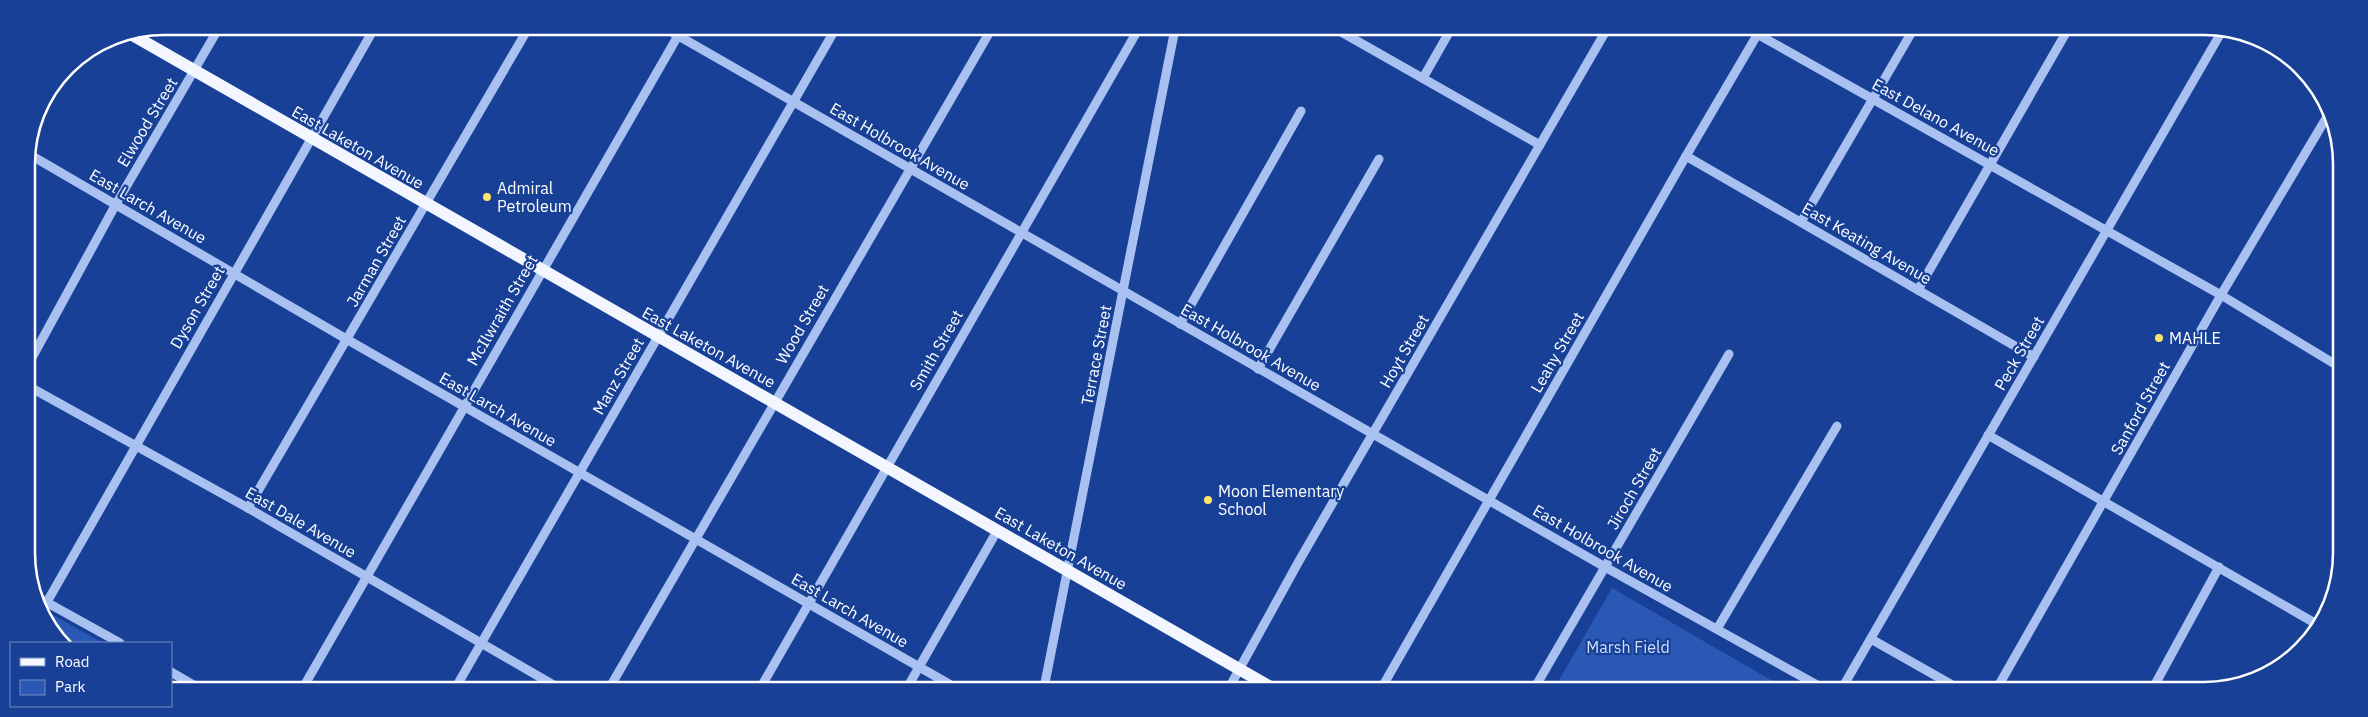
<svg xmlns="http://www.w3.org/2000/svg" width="2368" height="717" viewBox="0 0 2368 717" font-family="'IBM Plex Sans',sans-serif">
<rect width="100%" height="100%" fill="#174096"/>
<g fill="#2a59b5">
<path d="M1612,588L1788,690L1554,689Z"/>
<path d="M44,610L103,643H60Z"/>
</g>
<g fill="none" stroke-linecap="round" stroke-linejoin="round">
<g stroke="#a9c1f1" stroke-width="9">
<path d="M663,27L1605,567L1826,690"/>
<path d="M1336,29L1540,145"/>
<path d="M1750,30L2221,295L2338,366"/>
<path d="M1423,78L1451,29"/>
<path d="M27,153L348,340L956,688"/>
<path d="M1686,156L2034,357"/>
<path d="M1801,222L1913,30"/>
<path d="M1918,290L2067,31"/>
<path d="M1180,324L1301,111"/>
<path d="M28,365L116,204L220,26"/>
<path d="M1258,369L1379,159"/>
<path d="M28,386L248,508L557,687"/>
<path d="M1988,435L2320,626"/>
<path d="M248,508L529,27"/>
<path d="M37,597L120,643"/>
<path d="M47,602L375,27"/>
<path d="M1717,629L1837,426"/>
<path d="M1871,639L1961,690"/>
<path d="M171,672L195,686"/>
<path d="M304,686L683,27"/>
<path d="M456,687L836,28"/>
<path d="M610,687L992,28"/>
<path d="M761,687L1139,28"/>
<path d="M907,688L997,531"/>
<path d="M1044,688L1175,29"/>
<path d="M1229,688L1299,561L1607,29"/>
<path d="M1381,689L1686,156L1760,30"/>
<path d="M1534,689L1729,354"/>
<path d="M1841,690L2222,31"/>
<path d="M1996,690L2221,295L2328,115"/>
<path d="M2152,690L2219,567"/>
</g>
<path stroke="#f3f6ff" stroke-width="12" d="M129,33L1274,689"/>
</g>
<g fill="#ffe569" stroke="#174096" stroke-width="2">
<circle cx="487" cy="197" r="5"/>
<circle cx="2159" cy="338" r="5"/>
<circle cx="1208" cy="500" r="5"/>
</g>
<g text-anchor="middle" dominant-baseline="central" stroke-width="4.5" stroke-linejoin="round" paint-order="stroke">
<g font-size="16" fill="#fff" stroke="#174096">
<text transform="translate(1936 117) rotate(29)">East Delano Avenue</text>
<text transform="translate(147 122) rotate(-59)">Elwood Street</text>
<text transform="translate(900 146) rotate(30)">East Holbrook Avenue</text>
<text transform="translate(358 147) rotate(30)">East Laketon Avenue</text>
<text transform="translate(148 206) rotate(30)">East Larch Avenue</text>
<text transform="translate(1867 243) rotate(30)">East Keating Avenue</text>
<text transform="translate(376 261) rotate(-60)">Jarman Street</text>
<text transform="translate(197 307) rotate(-60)">Dyson Street</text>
<text transform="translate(502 310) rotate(-60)">McIlwraith Street</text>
<text transform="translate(802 324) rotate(-60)">Wood Street</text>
<text transform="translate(709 347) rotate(29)">East Laketon Avenue</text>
<text transform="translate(1251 347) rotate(30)">East Holbrook Avenue</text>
<text transform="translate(936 350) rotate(-60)">Smith Street</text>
<text transform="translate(1404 351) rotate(-60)">Hoyt Street</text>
<text transform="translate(1557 352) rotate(-60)">Leahy Street</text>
<text transform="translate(2019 353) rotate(-60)">Peck Street</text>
<text transform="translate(1096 355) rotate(-79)">Terrace Street</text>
<text transform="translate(618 376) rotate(-60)">Manz Street</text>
<text transform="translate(2140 408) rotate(-61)">Sanford Street</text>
<text transform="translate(498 409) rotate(30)">East Larch Avenue</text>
<text transform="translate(1634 488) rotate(-60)">Jiroch Street</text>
<text transform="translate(301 522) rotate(30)">East Dale Avenue</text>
<text transform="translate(1061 548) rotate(30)">East Laketon Avenue</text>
<text transform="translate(1603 548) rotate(30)">East Holbrook Avenue</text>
<text transform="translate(850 610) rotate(30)">East Larch Avenue</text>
</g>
<g font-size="16" fill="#fff" stroke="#174096" text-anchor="start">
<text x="497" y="188">Admiral<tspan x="497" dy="18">Petroleum</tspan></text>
<text x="2169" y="338">MAHLE</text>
<text x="1218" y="491">Moon Elementary<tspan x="1218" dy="18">School</tspan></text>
</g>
<g font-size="16" fill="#d0dffc" stroke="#174096">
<text x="1628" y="647">Marsh Field</text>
</g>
</g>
<path d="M0 0H2368V717H0ZM164 35H2204A129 129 0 0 1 2333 164V553A129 129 0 0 1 2204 682H164A129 129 0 0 1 35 553V164A129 129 0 0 1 164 35Z" fill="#174096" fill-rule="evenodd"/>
<path fill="none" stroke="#fff" stroke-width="2.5" d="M164 35H2204A129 129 0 0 1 2333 164V553A129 129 0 0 1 2204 682H164A129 129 0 0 1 35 553V164A129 129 0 0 1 164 35Z"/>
<rect x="10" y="642" width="162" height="65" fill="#174096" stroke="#748cc0"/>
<rect x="20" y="658" width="25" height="8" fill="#f3f6ff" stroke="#748cc0"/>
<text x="55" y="667" font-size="15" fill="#ffffff">Road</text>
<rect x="20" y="680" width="25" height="15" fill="#2a59b5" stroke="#748cc0"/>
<text x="55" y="692" font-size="15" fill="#ffffff">Park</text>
</svg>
